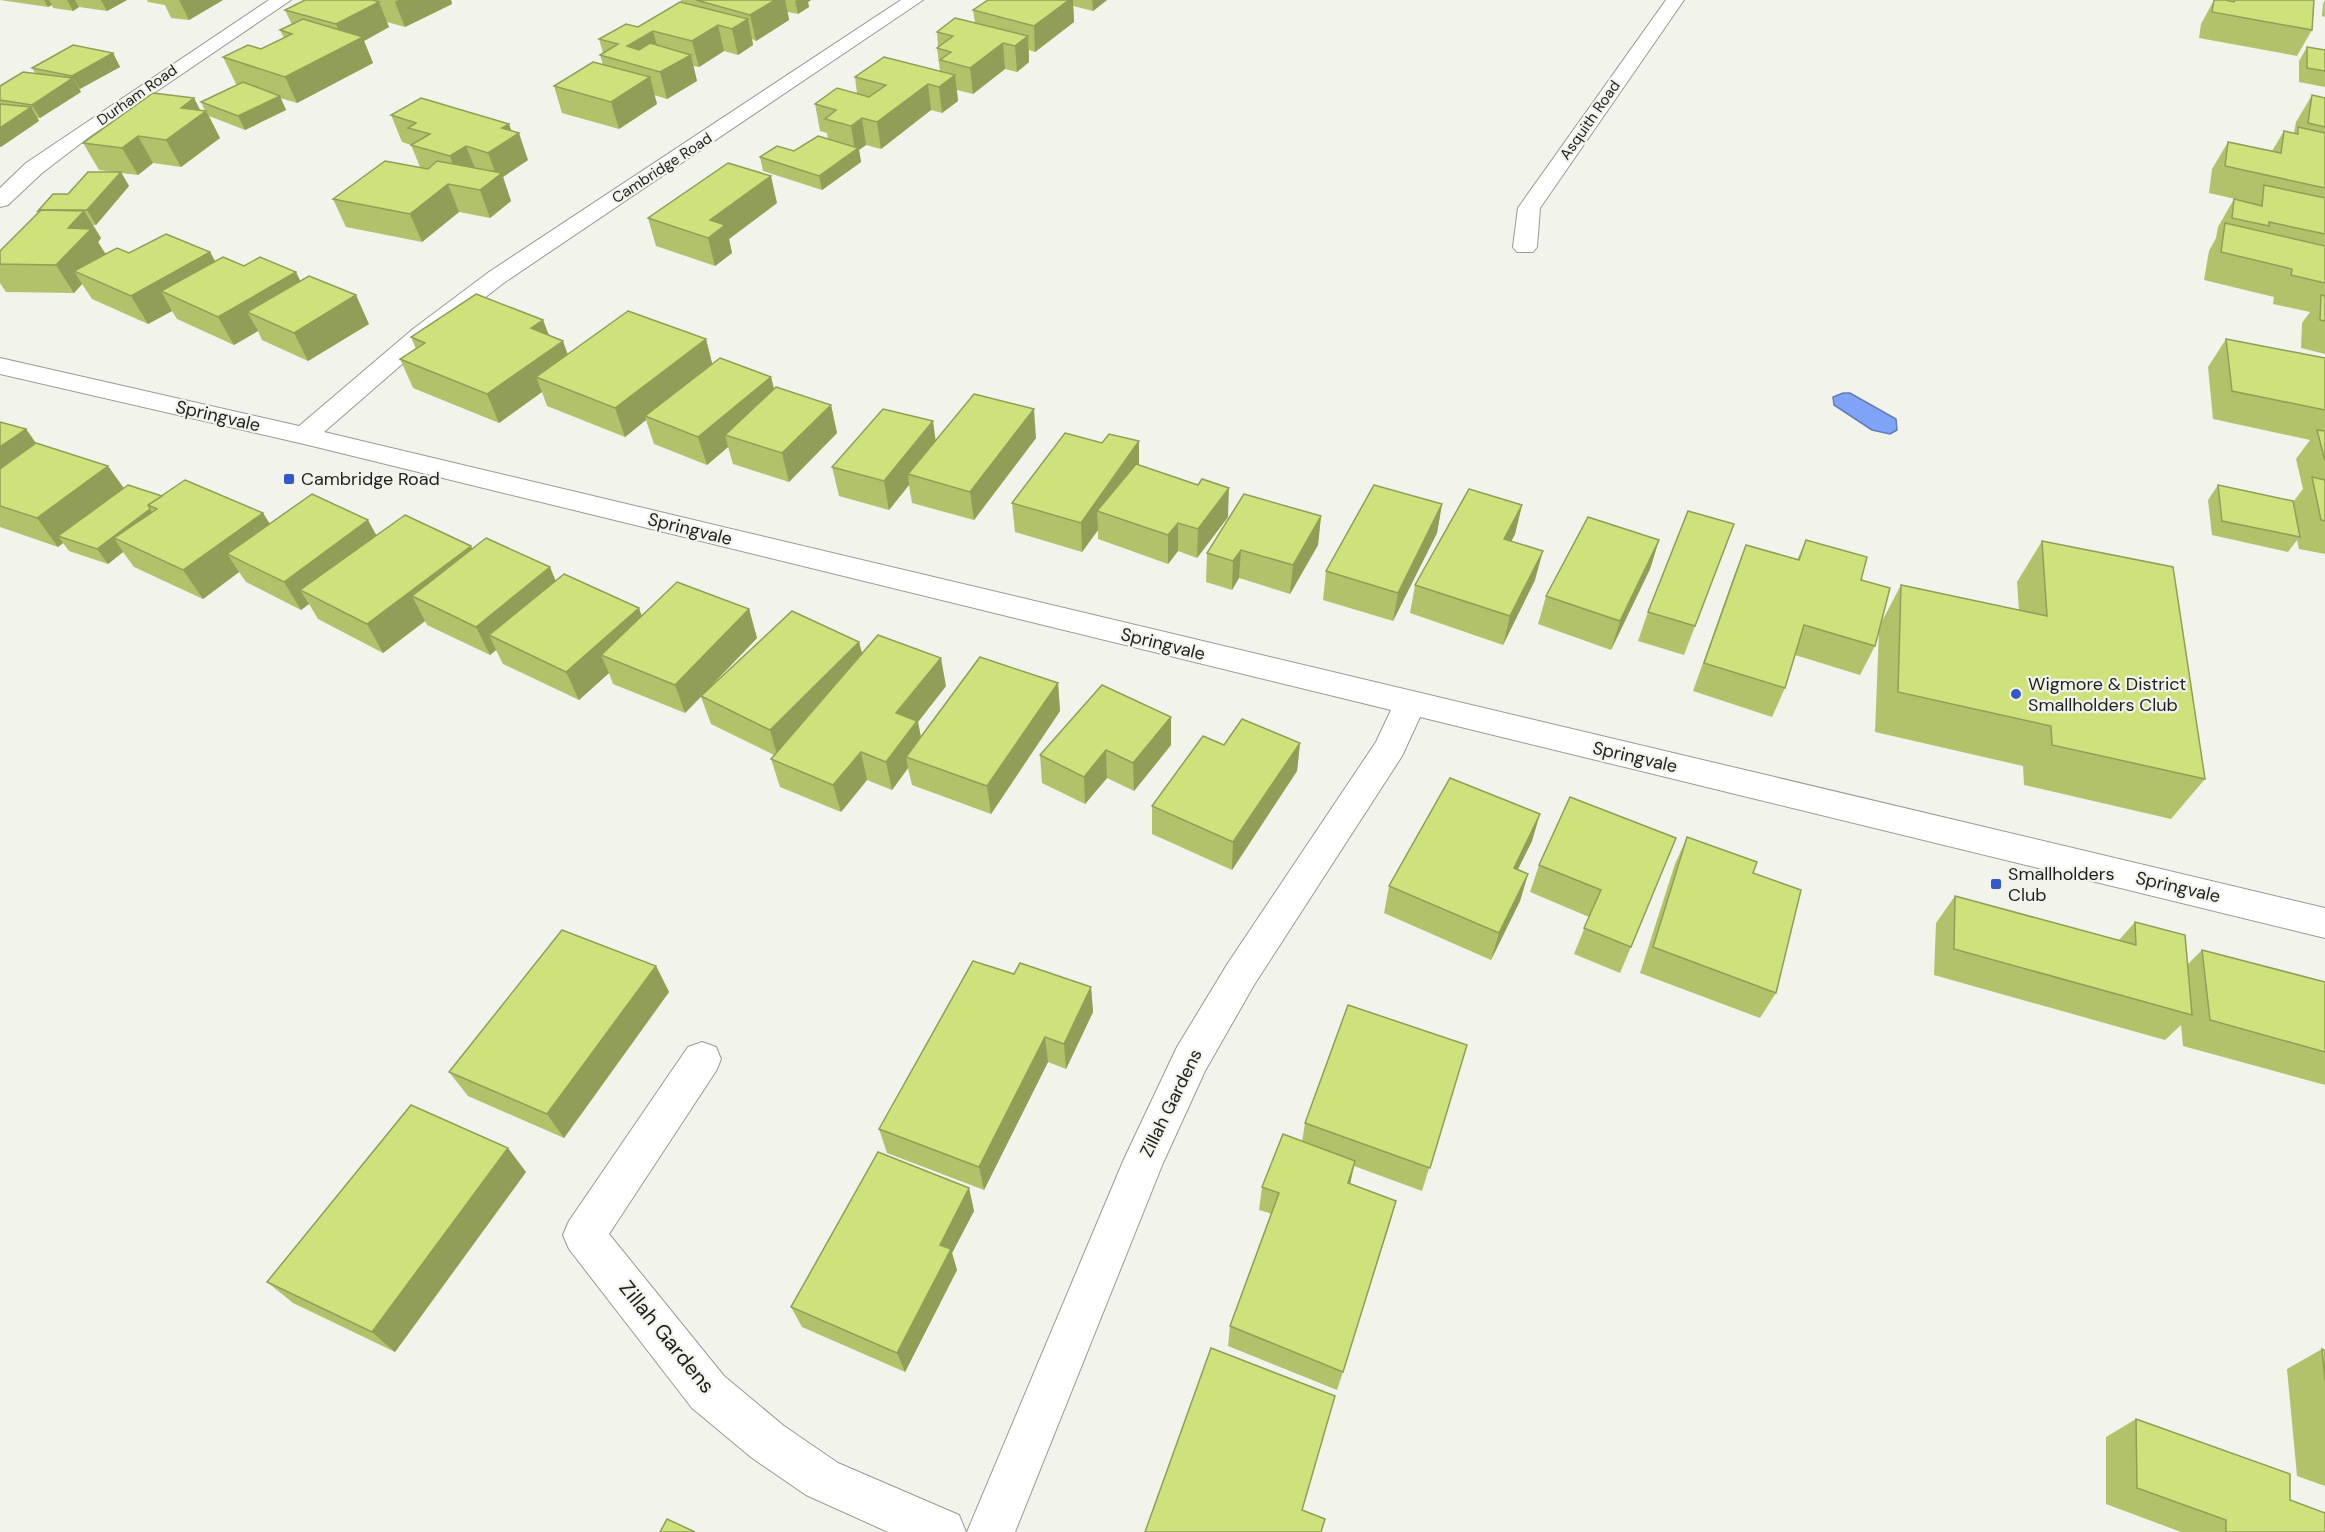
<svg xmlns="http://www.w3.org/2000/svg" width="2325" height="1532" viewBox="0 0 2325 1532" font-family="'DM Sans',sans-serif">
<rect width="100%" height="100%" fill="#f2f4ec"/>
<path fill="#7fa3f7" stroke="#627cb6" stroke-width="1.5" d="M1843,393H1850L1896,419L1897,430L1890,434L1872,430L1834,405L1833,397Z"/>
<g fill="none" stroke-linecap="round" stroke-linejoin="round">
<g stroke="#989a92" stroke-width="2">
<g id="minor">
<path d="M269,0H291L89,137L42,173L8,205L0,207V188L26,163Z"/>
<path d="M901,0H923L505,282L431,339L324,432L2325,908V938L1420,717L1402,756L1254,985L1205,1071L1163,1163L1015,1532H967L1124,1159L1177,1047L1228,963L1376,742L1391,710L304,444L0,374V358L299,426L413,329L489,272Z"/>
<path d="M1666,0H1684L1540,208L1537,247L1533,252H1517L1513,247L1518,208Z"/>
<path d="M702,1042L716,1047L721,1059L716,1071L609,1234L724,1376L784,1426L838,1463L959,1515L966,1532H888L806,1495L752,1458L692,1408L569,1249L563,1235L569,1221L688,1047Z"/>
</g>
</g>
<use href="#minor" fill="#fff" fill-rule="evenodd"/>
</g>
<g fill="#b1c26b">
<path d="M0,0H127L107,11L79,7L73,11L53,8L52,5L48,7Z"/>
<path d="M147,0H223L189,20L171,18L165,5L148,2Z"/>
<path d="M305,0H451L452,4L405,27L387,22L389,27L364,41L373,63L297,103L280,98L286,110L245,130L209,116L220,138L181,167L153,163L138,175L121,173L129,186L96,225H93L101,238L98,242L106,254L210,252L215,261L244,266L301,281L369,324L308,361L262,340L258,331L234,345L177,319L172,311L148,324L92,299L82,284L74,293L6,292L0,283V251L39,212L38,211L68,194L114,172L99,170L83,143L194,98L200,110L205,111L201,102L238,84H236L223,57L261,49L284,38L280,30L292,25L285,10Z"/>
<path d="M681,0H811L808,2L809,7L798,14L788,12L789,20L756,41L752,39L753,45L738,55L724,51L699,67L693,66L697,81L667,99L654,95L657,104L619,129L562,113L554,86L603,65L600,55L603,53L599,39L638,27L681,3Z"/>
<path d="M988,0H1107L1093,11L1073,6L1074,22L1035,52L1029,50V62L1017,72L1005,69L973,94L957,90L958,101L942,113L931,110L881,149L866,145L859,150L861,162L822,190L763,171L760,157L794,151L828,139L827,133L820,131L815,104L857,94L855,77L940,71L937,48L938,47L937,32L975,23L973,10Z"/>
<path d="M2214,0H2314L2312,30L2297,56L2199,38L2201,24Z"/>
<path d="M2325,0V17L2322,16L2323,4Z"/>
<path d="M2307,47L2325,50V87L2299,82V61Z"/>
<path d="M113,53L120,67L79,89L81,92L40,118H38L39,121L0,147V86L36,74L32,68Z"/>
<path d="M2312,95L2325,98V354L2301,348L2302,323L2310,312L2273,304L2274,297L2204,280L2209,251L2216,238L2218,227L2234,199L2253,203L2209,193L2212,169L2228,142L2272,151L2284,131L2294,133L2296,122Z"/>
<path d="M391,115L512,131L528,160L503,177L511,201L490,218L459,212L422,242L346,227L333,199L420,167L411,145L402,142Z"/>
<path d="M777,203L729,239L732,253L715,266L656,246L648,218Z"/>
<path d="M543,320L549,335L568,354L706,339L712,363L771,377L774,389L831,405L837,433L789,482L733,464L728,447L707,465L654,444L646,420L625,437L547,406L542,392L499,423L413,388L400,359L416,349L411,337Z"/>
<path d="M2226,339L2325,358V554L2299,549L2297,540L2288,552L2212,535L2208,500L2218,485L2293,502L2303,489L2296,459L2310,440L2213,419L2208,367Z"/>
<path d="M0,422L26,429L36,443L108,466L123,488L162,496L263,513L270,524L376,535L472,549L555,581L642,616L749,609L757,638L712,685L859,642L862,653L946,686L918,722L921,737L1058,683L1060,711L991,814L912,785L908,768L892,790L867,780L841,812L780,787L771,759L774,755L711,724L701,697L685,713L613,684L609,673L579,700L503,664L496,650L490,655L427,625L425,621L383,653L318,619L309,604L301,610L246,582L239,572L203,599L134,567L123,552L108,564L69,551L63,543L58,547L0,527Z"/>
<path d="M1036,438L974,520L912,503L909,485L889,510L839,496L832,467L936,440Z"/>
<path d="M1139,465L1228,517L1197,558L1178,551L1168,564L1098,539V530L1082,552L1015,532L1012,503Z"/>
<path d="M1442,504L1437,533L1393,621L1323,600L1326,571Z"/>
<path d="M1522,505L1515,534L1511,542L1535,580L1503,645L1410,613L1415,585Z"/>
<path d="M1321,516L1318,545L1290,594L1239,578L1232,590L1206,582L1207,553Z"/>
<path d="M1734,524L1684,655L1638,641L1648,612Z"/>
<path d="M1659,540L1650,569L1611,650L1538,624L1546,596Z"/>
<path d="M1806,540L1861,580L1881,623L1901,585L2019,610L2017,582L2042,541L2205,779L2171,819L2024,785L2023,766L1875,732L1879,630L1875,646L1860,675L1795,655L1785,688L1772,717L1693,691L1735,573L1746,545L1797,560Z"/>
<path d="M1171,717V745L1134,791L1107,778L1085,804L1042,783L1040,755Z"/>
<path d="M1300,743L1297,771L1232,870L1152,834V806L1224,745Z"/>
<path d="M1570,797L1631,947L1620,973L1574,954L1589,917L1530,892L1539,865Z"/>
<path d="M1687,837L1753,873L1776,993L1760,1018L1640,973L1675,864Z"/>
<path d="M1532,841L1518,869L1528,874L1520,901L1491,960L1384,913L1389,886Z"/>
<path d="M1955,896L2119,940L2135,922L2187,965L2202,950L2325,982V1085L2183,1046L2181,1025L2165,1040L1934,975L1936,923Z"/>
<path d="M656,966L669,992L564,1138L468,1096L449,1072Z"/>
<path d="M1014,974L1091,987L1093,1012L1066,1069L1048,1062L984,1190L887,1153L879,1129Z"/>
<path d="M1467,1045L1422,1191L1354,1166L1350,1184L1396,1201L1337,1390L1228,1346L1230,1326L1272,1214L1259,1210L1262,1187L1302,1142L1305,1123Z"/>
<path d="M526,1172L395,1352L293,1303L267,1282Z"/>
<path d="M969,1188L974,1211L952,1253L957,1270L905,1372L802,1327L791,1307Z"/>
<path d="M2322,1349L2325,1351V1486L2297,1476L2287,1369Z"/>
<path d="M2136,1419L2290,1500L2325,1532H2181L2106,1504V1437Z"/>
</g>
<g fill="#909e57">
<path d="M44,0H49L52,5L48,7Z"/>
<path d="M67,0H75L79,7L73,11Z"/>
<path d="M101,0H127L107,11Z"/>
<path d="M179,0H223L189,20Z"/>
<path d="M398,0H451L452,4L405,27L395,2Z"/>
<path d="M775,0H785L789,20L756,41L750,15Z"/>
<path d="M797,0H811L808,2L809,7L798,14L795,1Z"/>
<path d="M1069,0H1073L1074,22L1035,52L1034,26Z"/>
<path d="M1092,0H1107L1093,11Z"/>
<path d="M379,2L389,27L364,41L373,63L297,103L285,77L345,46L336,24Z"/>
<path d="M748,19L753,45L738,55L732,29Z"/>
<path d="M718,25L724,51L699,67L692,41Z"/>
<path d="M653,31L660,57L627,46Z"/>
<path d="M1028,36L1029,62L1017,72L1015,46Z"/>
<path d="M1003,43L1005,69L973,94L970,68Z"/>
<path d="M113,53L120,67L80,89L72,76Z"/>
<path d="M691,55L697,81L667,99L660,72Z"/>
<path d="M955,75L958,101L942,113L939,87Z"/>
<path d="M650,77L657,104L619,129L611,102Z"/>
<path d="M73,78L81,92L40,118L32,105Z"/>
<path d="M928,84L931,110L881,149L877,122Z"/>
<path d="M280,96L286,110L245,130L238,116Z"/>
<path d="M194,98L202,114L206,111L220,138L181,167L166,140L181,108Z"/>
<path d="M31,107L39,121L1,147L0,146V128Z"/>
<path d="M862,118L866,145L859,150L861,162L822,190L819,176L855,151L851,126Z"/>
<path d="M509,124L514,137L519,133L528,160L503,177L511,201L490,218L480,190L497,177L488,153L502,128Z"/>
<path d="M138,136L153,163L138,175L122,148Z"/>
<path d="M466,146L477,173L460,184L450,156Z"/>
<path d="M121,172L129,186L96,225L87,210Z"/>
<path d="M771,176L777,203L729,239L732,253L715,266L708,238L710,220Z"/>
<path d="M448,184L459,212L422,242L410,214Z"/>
<path d="M84,211L101,238L98,242L107,257L74,271L82,284L74,293L56,265L68,228Z"/>
<path d="M210,252L225,280L161,291L172,311L148,324L131,296Z"/>
<path d="M296,272L310,301L247,312L258,331L234,345L218,317Z"/>
<path d="M356,295L369,324L308,361L294,333Z"/>
<path d="M543,320L553,347L563,341L573,369L536,377L542,392L499,423L487,394L531,328Z"/>
<path d="M706,339L713,367L645,416L646,420L625,437L615,408Z"/>
<path d="M771,377L778,406L725,435L728,447L707,465L698,437Z"/>
<path d="M831,405L837,433L789,482L782,453Z"/>
<path d="M1034,409L1036,438L974,520L970,492Z"/>
<path d="M933,421L937,450L908,474L909,485L889,510L884,481Z"/>
<path d="M26,429L46,458L0,492V447Z"/>
<path d="M1139,441V470L1097,511L1098,530L1082,552L1081,523Z"/>
<path d="M108,466L128,494L58,536L63,543L58,547L37,518Z"/>
<path d="M1229,488L1228,517L1197,558L1198,529Z"/>
<path d="M1442,504L1437,533L1393,621L1398,593Z"/>
<path d="M1522,505L1515,534L1497,568L1504,539Z"/>
<path d="M150,509L160,523L114,538L123,552L108,564L97,549Z"/>
<path d="M263,513L280,541L227,554L239,572L203,599L183,570Z"/>
<path d="M1321,516L1318,545L1290,594L1293,565Z"/>
<path d="M368,520L384,549L300,590L309,604L301,610L284,582Z"/>
<path d="M1178,523V551L1168,564V535Z"/>
<path d="M1659,540L1650,569L1611,650L1620,621Z"/>
<path d="M471,546L484,574L412,596L425,621L383,653L367,624Z"/>
<path d="M1241,550L1239,578L1232,590L1233,561Z"/>
<path d="M1543,551L1535,580L1503,645L1510,616Z"/>
<path d="M550,567L562,596L489,635L496,650L490,655L476,627Z"/>
<path d="M639,608L649,636L601,655L609,673L579,700L566,672Z"/>
<path d="M749,609L757,638L685,713L675,685Z"/>
<path d="M859,642L866,670L778,758L770,730Z"/>
<path d="M941,658L946,686L918,722L923,749L906,757L908,768L892,790L886,762L896,713Z"/>
<path d="M1058,683L1060,711L991,814L987,786Z"/>
<path d="M1171,717V745L1134,791L1133,763Z"/>
<path d="M1300,743L1297,771L1232,870L1233,842Z"/>
<path d="M1106,750L1107,778L1085,804L1084,777Z"/>
<path d="M861,752L867,780L841,812L833,785Z"/>
<path d="M1540,814L1532,841L1505,895L1514,868Z"/>
<path d="M1528,874L1520,901L1491,960L1499,933Z"/>
<path d="M656,966L669,992L564,1138L547,1114Z"/>
<path d="M1091,987L1093,1012L1066,1069L1064,1044Z"/>
<path d="M1045,1037L1048,1062L984,1190L979,1167Z"/>
<path d="M508,1148L526,1172L395,1352L372,1332Z"/>
<path d="M1355,1161L1350,1184L1348,1183Z"/>
<path d="M969,1188L974,1211L952,1253L957,1270L905,1372L897,1353L940,1245Z"/>
<path d="M1396,1201L1390,1223L1337,1390L1343,1372Z"/>
</g>
<g fill="#cee27c" stroke="#909e57" stroke-width="1.5">
<path d="M305,0H373L379,2L336,24L285,10Z"/>
<path d="M696,0H775L750,15Z"/>
<path d="M988,0H1069L1034,26L973,10Z"/>
<path d="M2214,0H2225L2234,2L2235,0H2314L2312,30L2212,12Z"/>
<path d="M680,2L748,19L732,29L718,25L692,41L653,31L627,46L639,50L650,43L691,55L660,72L600,55L618,44L599,39L626,24L638,27Z"/>
<path d="M955,18L1028,36L1015,46L1003,43L970,68L940,60L951,52L937,48L953,36L937,32Z"/>
<path d="M303,19L363,37L285,77L223,57L248,45L261,49L292,34L280,30Z"/>
<path d="M73,45L113,53L72,76L32,68Z"/>
<path d="M2307,47L2325,50V71L2307,68Z"/>
<path d="M884,57L955,75L939,87L928,84L877,122L862,118L851,126L825,119L836,110L815,104L837,88L869,97L886,85L855,77Z"/>
<path d="M593,62L650,77L611,102L554,86Z"/>
<path d="M23,72L73,78L32,105L0,100V86Z"/>
<path d="M243,82L280,96L238,116L201,102Z"/>
<path d="M153,93L194,98L181,108L206,111L166,140L138,136L122,148L83,143Z"/>
<path d="M2312,95L2325,98V127L2308,123Z"/>
<path d="M421,98L509,124L502,128L519,133L488,153L466,146L450,156L411,145L430,134L408,128L416,123L391,115Z"/>
<path d="M0,104L31,107L0,128Z"/>
<path d="M2298,127L2325,133V188L2225,166L2228,142L2281,153L2284,131L2298,134Z"/>
<path d="M818,136L858,148L819,176L760,157L777,146L794,151Z"/>
<path d="M385,161L428,169L437,161L502,173L480,190L448,184L410,214L333,199Z"/>
<path d="M728,163L771,176L710,220L725,225L708,238L648,218Z"/>
<path d="M88,172H121L87,210H41L38,211L53,194H68Z"/>
<path d="M2264,185L2325,198V234L2269,222V226L2232,218L2234,199L2262,206Z"/>
<path d="M41,210L84,211L68,228L91,229L56,265L0,264V251Z"/>
<path d="M2225,223L2325,246V283L2291,275L2292,269L2221,252Z"/>
<path d="M166,234L210,252L131,296L74,271L117,248L129,253Z"/>
<path d="M223,257L244,266L260,257L296,272L218,317L161,291Z"/>
<path d="M309,276L356,295L294,333L247,312Z"/>
<path d="M476,294L543,320L531,328L563,341L487,394L400,359L425,343L411,337Z"/>
<path d="M2321,295L2325,296V321L2320,320Z"/>
<path d="M628,311L706,339L615,408L536,377Z"/>
<path d="M2226,339L2325,358V410L2232,391Z"/>
<path d="M720,358L771,377L698,437L645,416Z"/>
<path d="M776,387L831,405L782,453L725,435Z"/>
<path d="M974,394L1034,409L970,492L908,474Z"/>
<path d="M883,409L933,421L884,481L832,467Z"/>
<path d="M0,422L26,429L0,447Z"/>
<path d="M2317,430L2325,431V461Z"/>
<path d="M1065,433L1102,443L1109,434L1139,441L1081,523L1012,503Z"/>
<path d="M36,443L108,466L37,518L0,506V469Z"/>
<path d="M1136,464L1198,485L1202,479L1229,488L1198,529L1178,523L1168,535L1097,511Z"/>
<path d="M2312,477L2325,480V521L2321,520Z"/>
<path d="M185,480L263,513L183,570L114,538L157,509L148,505Z"/>
<path d="M128,485L162,496L148,505L150,509L97,549L58,536Z"/>
<path d="M1374,485L1442,504L1398,593L1326,571Z"/>
<path d="M2218,485L2293,501L2300,537L2222,521Z"/>
<path d="M1469,489L1522,505L1504,539L1543,551L1510,616L1415,585Z"/>
<path d="M312,494L368,520L284,582L227,554Z"/>
<path d="M1244,494L1321,516L1293,565L1241,550L1233,561L1207,553Z"/>
<path d="M1688,511L1734,524L1695,626L1648,612Z"/>
<path d="M405,515L471,546L367,624L300,590Z"/>
<path d="M1588,517L1659,540L1620,621L1546,596Z"/>
<path d="M486,538L550,567L476,627L412,596Z"/>
<path d="M1806,540L1867,557L1861,580L1890,588L1875,646L1804,625L1785,688L1704,663L1746,545L1799,560Z"/>
<path d="M2042,541L2173,567L2205,779L2052,745L2051,726L1898,692L1901,585L2047,616Z"/>
<path d="M564,574L639,608L566,672L489,635Z"/>
<path d="M677,582L749,609L675,685L601,655Z"/>
<path d="M792,611L859,642L770,730L701,696Z"/>
<path d="M878,635L941,658L896,713L917,721L886,762L861,752L833,785L771,759Z"/>
<path d="M980,657L1058,683L987,786L906,757Z"/>
<path d="M1102,685L1171,717L1133,763L1106,750L1084,777L1040,755Z"/>
<path d="M1242,719L1300,743L1233,842L1152,806L1203,736L1224,745Z"/>
<path d="M1450,778L1540,814L1514,868L1528,874L1499,933L1389,886Z"/>
<path d="M1570,797L1676,838L1631,947L1584,928L1601,890L1539,865Z"/>
<path d="M1687,837L1757,862L1753,873L1801,890L1776,993L1653,947Z"/>
<path d="M1955,896L2136,945L2135,922L2185,935L2192,1015L1954,949Z"/>
<path d="M562,930L656,966L547,1114L449,1072Z"/>
<path d="M2202,950L2325,982V1052L2210,1020Z"/>
<path d="M973,961L1014,974L1020,963L1091,987L1064,1044L1045,1037L979,1167L879,1129Z"/>
<path d="M1348,1005L1467,1045L1430,1168L1305,1123Z"/>
<path d="M411,1105L508,1148L372,1332L267,1282Z"/>
<path d="M1283,1134L1355,1161L1348,1183L1396,1201L1343,1372L1230,1326L1279,1193L1262,1187Z"/>
<path d="M878,1152L969,1188L940,1245L951,1249L897,1353L791,1307Z"/>
<path d="M1211,1348L1335,1396L1302,1510L1325,1519L1321,1532H1145Z"/>
<path d="M2322,1349L2325,1351V1380Z"/>
<path d="M2136,1419L2290,1474V1500L2325,1513V1532H2226V1520L2137,1488Z"/>
<path d="M667,1519L695,1532H660Z"/>
</g>
<g fill="#335aca" stroke="#f2f4ec" stroke-width="2">
<rect x="283" y="473" width="12" height="12" rx="3"/>
<circle cx="2016" cy="694" r="6"/>
<rect x="1990" y="878" width="12" height="12" rx="3"/>
</g>
<g text-anchor="middle" dominant-baseline="central" stroke-width="4.5" stroke-linejoin="round" paint-order="stroke">
<g font-size="15" fill="#1f201d" stroke="#f2f4ec">
<text transform="translate(137 95) rotate(-35)">Durham Road</text>
<text transform="translate(1590 120) rotate(-55)">Asquith Road</text>
<text transform="translate(662 168) rotate(-33)">Cambridge Road</text>
</g>
<g font-size="18" fill="#1f201d" stroke="#f2f4ec">
<text transform="translate(218 416) rotate(13)">Springvale</text>
<text transform="translate(690 529) rotate(14)">Springvale</text>
<text transform="translate(1163 644) rotate(14)">Springvale</text>
<text transform="translate(1635 757) rotate(13)">Springvale</text>
<text transform="translate(2178 887) rotate(13)">Springvale</text>
<text transform="translate(1171 1103) rotate(-64)">Zillah Gardens</text>
</g>
<g font-size="18" fill="#1f201d" stroke="#f2f4ec" text-anchor="start">
<text x="301" y="479">Cambridge Road</text>
<text x="2028" y="684">Wigmore &amp; District<tspan x="2028" dy="21">Smallholders Club</tspan></text>
<text x="2008" y="874">Smallholders<tspan x="2008" dy="21">Club</tspan></text>
</g>
<g font-size="21" fill="#1f201d" stroke="#f2f4ec">
<text transform="translate(667 1337) rotate(51)">Zillah Gardens</text>
</g>
</g>
</svg>
